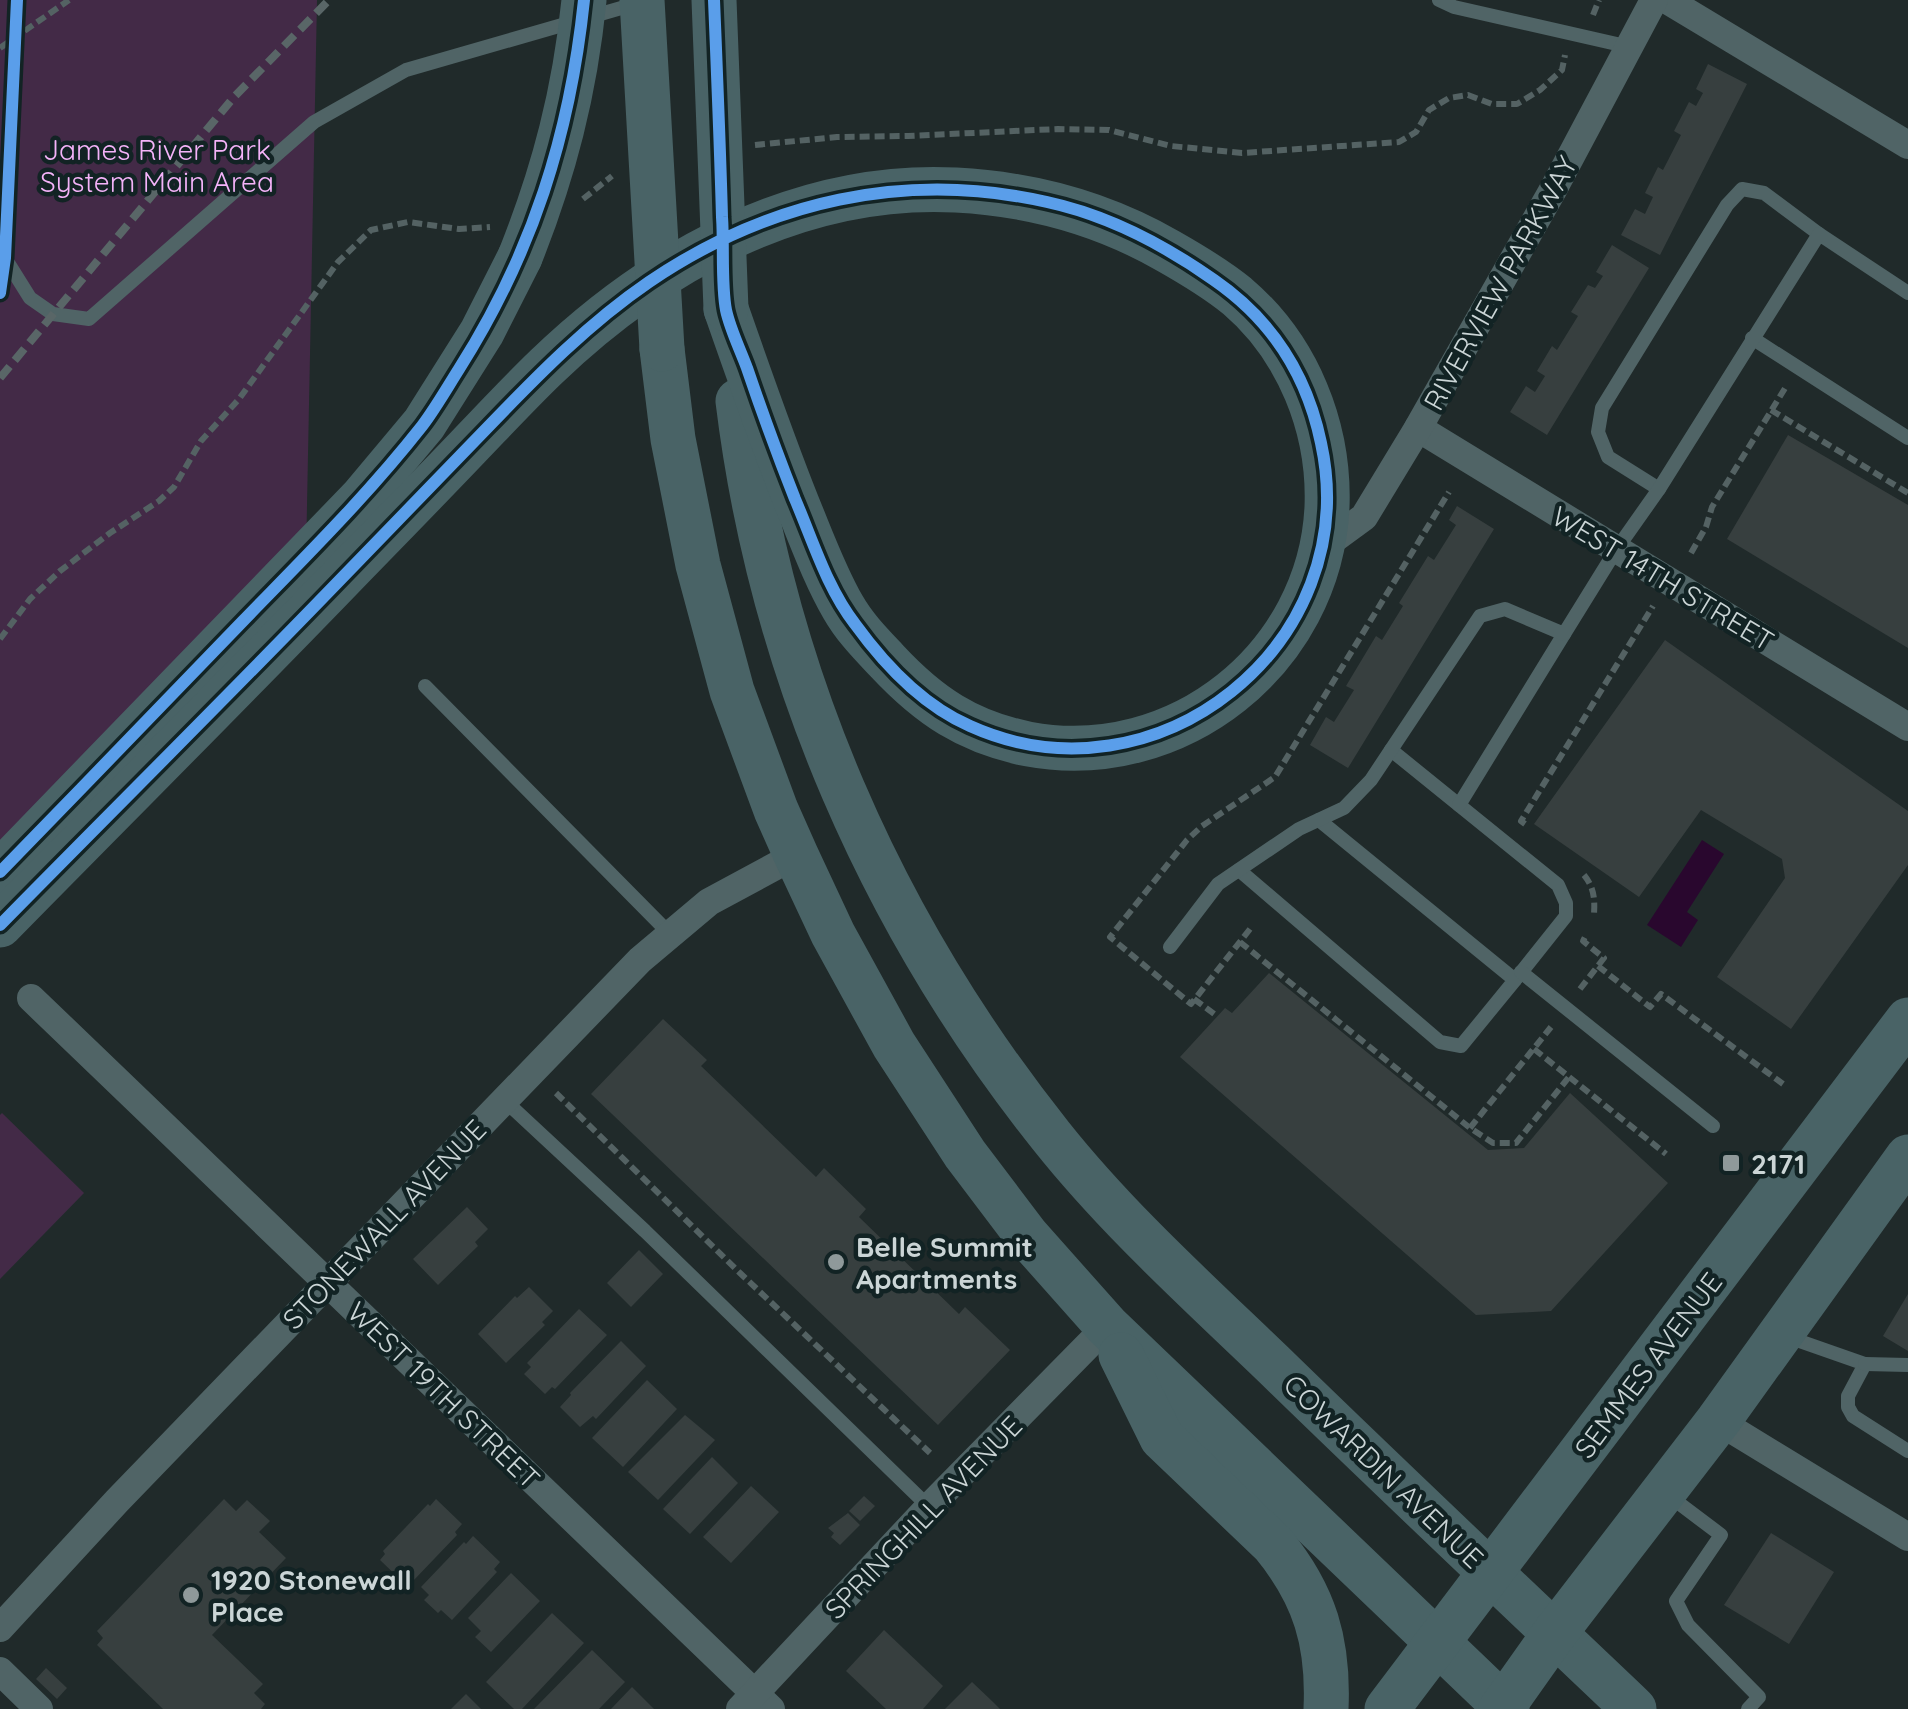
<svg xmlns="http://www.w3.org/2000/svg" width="1908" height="1709" viewBox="0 0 1908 1709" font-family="Quicksand,sans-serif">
<rect width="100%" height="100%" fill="#202a2a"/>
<g fill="#432a47">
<path d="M0,0H317L306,556L0,872Z"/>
<path d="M2,1113L84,1193L0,1279V1115Z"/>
</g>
<path fill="#29072e" d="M1702,840L1724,854L1687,912L1698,920L1681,947L1647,925Z"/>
<g fill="#373f3f">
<path d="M1708,64L1747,84L1660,255L1621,235L1635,209L1645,214L1653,197L1645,193L1658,167L1663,170L1681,135L1674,131L1689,102L1696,106L1703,93L1696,89Z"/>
<path d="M1612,245L1649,268L1547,435L1510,412L1526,386L1535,392L1545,376L1537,371L1552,346L1557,350L1578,316L1571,312L1588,285L1595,288L1603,276L1596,272Z"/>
<path d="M1788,435L1908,505V648L1727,539Z"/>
<path d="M1457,506L1494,529L1348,768L1310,745L1326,717L1334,722L1354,690L1346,686L1376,636L1382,640L1403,606L1399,603L1428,556L1434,560L1456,525L1449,520Z"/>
<path d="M1665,640L1908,811V865L1791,1029L1717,977L1785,878L1782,859L1701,810L1639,897L1534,824Z"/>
<path d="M1269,973L1488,1150L1524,1148L1570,1093L1668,1183L1551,1311L1476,1315L1180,1057L1225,1008L1232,1013Z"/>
<path d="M663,1019L707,1060L701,1066L816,1177L824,1168L866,1209L859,1217L959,1314L965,1307L1010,1350L938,1425L591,1094Z"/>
<path d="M467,1207L488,1229L475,1242L478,1246L438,1285L413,1259Z"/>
<path d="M639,1250L663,1274L631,1307L607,1283Z"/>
<path d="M529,1287L553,1311L542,1322L545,1325L506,1363L478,1334L515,1296L517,1298Z"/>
<path d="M1908,1294V1351L1883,1336Z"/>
<path d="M579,1309L607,1335L555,1389L552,1387L545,1394L524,1374L531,1367L527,1363Z"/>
<path d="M621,1341L646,1366L596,1419L593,1416L580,1427L560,1407L571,1395L570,1393Z"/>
<path d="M647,1380L677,1409L623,1467L592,1438Z"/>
<path d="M685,1415L715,1440L658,1500L628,1472Z"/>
<path d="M712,1457L738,1483L690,1534L663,1509Z"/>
<path d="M751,1486L779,1512L731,1563L703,1537Z"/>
<path d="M864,1496L875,1506L860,1521L849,1511Z"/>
<path d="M224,1499L236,1511L247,1500L270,1521L259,1532L286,1558L212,1635L263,1684L254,1693L265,1704L261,1709H163L97,1645L103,1638L97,1631Z"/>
<path d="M436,1499L462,1524L455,1532L457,1535L413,1581L409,1577L404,1583L380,1560L385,1554L383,1551L428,1504L430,1506Z"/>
<path d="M848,1513L860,1525L840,1545L831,1537L834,1533L828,1528Z"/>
<path d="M1771,1533L1834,1572L1789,1644L1724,1605Z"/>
<path d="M473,1536L500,1562L494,1569L497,1572L452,1620L441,1610L438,1613L424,1600L429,1595L421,1587L464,1542L466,1544Z"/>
<path d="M511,1573L540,1601L491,1652L475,1637L481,1631L468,1618Z"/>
<path d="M552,1613L584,1643L522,1709H514L486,1682Z"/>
<path d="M884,1630L943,1686L923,1709H886L846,1671Z"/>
<path d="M592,1650L625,1682L599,1709H534Z"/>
<path d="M46,1668L67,1688L57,1699L36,1679Z"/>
<path d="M972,1682L993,1702L1000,1709H945Z"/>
<path d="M632,1687L654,1709H611Z"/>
<path d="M466,1694L481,1709H451Z"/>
</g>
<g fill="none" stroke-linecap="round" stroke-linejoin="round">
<g stroke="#546263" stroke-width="6" stroke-dasharray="10 5" stroke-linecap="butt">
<path d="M1593,15L1599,0"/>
<path d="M0,48L69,0"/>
<path d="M755,145L837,137L908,136L1058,129L1109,130L1171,146L1242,153L1399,142L1416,132L1429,110L1449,98L1468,95L1492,104H1517L1540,90L1562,70L1565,55"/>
<path d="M583,199L612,176"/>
<path d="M1771,410L1908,493"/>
<path d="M1691,553L1706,527L1712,507L1787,385"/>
<path d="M0,639L30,599L60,571L110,533L159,501L174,487L201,441L239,399L338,262L371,230L408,222L459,229L490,227"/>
<path d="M1525,824L1521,821L1653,606"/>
<path d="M1584,875C1594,887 1595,899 1594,914"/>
<path d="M1250,929L1191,1004L1110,937L1187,840L1202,826L1275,777L1449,492"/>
<path d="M1240,942L1470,1128L1493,1143H1516L1569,1077"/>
<path d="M1598,966L1650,1007L1661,994L1783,1084"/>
<path d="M1580,989L1604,958L1583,941L1586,935"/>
<path d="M1194,999L1217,1016"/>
<path d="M1534,1049L1666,1154"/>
<path d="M556,1093L740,1273L930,1453"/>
<path d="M1470,1128L1551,1027"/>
</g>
<g stroke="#506466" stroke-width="14">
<path d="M1439,0L1454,7L1630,47"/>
<path d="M5,258L30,298L53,314L89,319L314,122L406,70L635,4"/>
<path d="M1752,338L1908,438"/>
<path d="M1659,489L1608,457L1598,432L1602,408L1727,205L1742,189L1764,193L1819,234"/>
<path d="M425,686L669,933"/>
<path d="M1391,750L1558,885L1566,903V916L1515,980"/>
<path d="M1459,805L1564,634"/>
<path d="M1239,870L1440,1042L1461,1046L1515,980L1319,820"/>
<path d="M1170,947L1218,884L1299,829L1344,808L1371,780L1480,616L1505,609L1564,634L1616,550L1659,489L1819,234L1908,293"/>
<path d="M1521,972L1713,1126"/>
<path d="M504,1100L645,1231L929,1507"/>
<path d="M1785,1336L1865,1364L1848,1396V1407L1853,1416L1908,1451"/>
<path d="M1865,1364L1908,1365"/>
<path d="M1668,1495L1721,1535L1676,1601L1688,1625L1759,1697L1748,1709"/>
</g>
<g stroke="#506466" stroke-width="28">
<path d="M1667,0L1908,145"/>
<path d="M1418,428L1908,727"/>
<path d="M1323,547L1364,517L1418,428L1554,188L1654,0"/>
<path d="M31,998L771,1709"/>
<path d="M1718,1421L1908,1537"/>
<path d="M0,1628L117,1501L640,960L709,902L796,855"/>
<path d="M0,1671L39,1709"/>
<path d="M740,1709L929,1507L1107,1326"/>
</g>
<g stroke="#496366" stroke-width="45">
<path d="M662,349L673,439L698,565L732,691L776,810L796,855L833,934L894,1045L965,1154L1027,1236L1107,1326L1507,1709"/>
<path d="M738,401C771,671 881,923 1051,1136C1117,1219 1197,1291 1273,1364C1392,1480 1513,1594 1634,1709"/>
<path d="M0,872L362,498L424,424L482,332L520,257"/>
<path d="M0,925C114,809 229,694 342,577C384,534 426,491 468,447C494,420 519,393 546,367C656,261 799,182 956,190C1032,194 1102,213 1168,251C1191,264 1216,279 1237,296C1298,348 1330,428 1327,507C1320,658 1178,772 1028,744C968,732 929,706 887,661C871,644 855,628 843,607C825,576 812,540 798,506C772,441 749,375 726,309"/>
<path d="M1121,1355L1162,1438L1273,1544C1315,1595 1329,1643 1326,1709"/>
<path d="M1387,1709L1908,1020"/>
<path d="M1501,1709L1554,1634L1718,1421L1908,1157"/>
</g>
<path stroke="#596667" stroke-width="8" stroke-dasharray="15 8" stroke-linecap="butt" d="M0,378L234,97L329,0"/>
<path stroke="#546263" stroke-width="6" stroke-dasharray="10 5" stroke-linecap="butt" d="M4,264L17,0"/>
<g stroke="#496366" stroke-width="45">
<path d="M642,0L662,349"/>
<path d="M714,0L726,309"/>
<path d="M520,257C554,172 575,91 584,0"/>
</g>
<g stroke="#122324" stroke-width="19">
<g id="cycleway">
<path d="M0,293L5,258L17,0"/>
<path d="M0,872C81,789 162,705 242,622C304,558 367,496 422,426C435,409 447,388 459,369C532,254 570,135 584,0"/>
<path d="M0,925C112,811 226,698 337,583C387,531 438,479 488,427C538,375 589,323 649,282C768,201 905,170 1047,202C1107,215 1163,244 1214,280C1272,320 1307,375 1321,443C1365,644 1156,810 970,726C924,706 884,664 855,624C827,588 813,541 795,499C778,456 762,412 747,368C740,349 730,329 726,310C721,284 724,244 722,217C720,144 717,72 714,0"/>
</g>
</g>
<use href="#cycleway" stroke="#5a9eea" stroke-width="12"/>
</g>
<g fill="#8f999a" stroke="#122324" stroke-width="4">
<rect x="1721" y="1153" width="20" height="20" rx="5"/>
<circle cx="836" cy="1262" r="10"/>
<circle cx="191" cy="1595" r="10"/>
</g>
<g text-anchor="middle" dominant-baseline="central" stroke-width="9" stroke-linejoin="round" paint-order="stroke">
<g font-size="28" fill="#f4b3f9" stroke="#122324">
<text x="157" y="149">James River Park<tspan x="157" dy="32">System Main Area</tspan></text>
</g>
<g font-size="28" fill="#cbd5d6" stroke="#122324">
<text transform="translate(1500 283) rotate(-61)">RIVERVIEW PARKWAY</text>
<text transform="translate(1663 578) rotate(31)">WEST 14TH STREET</text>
<text transform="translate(384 1224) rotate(-46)">STONEWALL AVENUE</text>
<text transform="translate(1648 1365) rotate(-53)">SEMMES AVENUE</text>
<text transform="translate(444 1395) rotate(44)">WEST 19TH STREET</text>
<text transform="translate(1384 1471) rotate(44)">COWARDIN AVENUE</text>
<text transform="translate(923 1517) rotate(-46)">SPRINGHILL AVENUE</text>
</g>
<g font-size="28" font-weight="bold" fill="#cbd5d6" stroke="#122324" text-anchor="start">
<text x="1751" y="1163">2171</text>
<text x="856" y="1246">Belle Summit<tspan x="856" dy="32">Apartments</tspan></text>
<text x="211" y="1579">1920 Stonewall<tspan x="211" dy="32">Place</tspan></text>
</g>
</g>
</svg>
